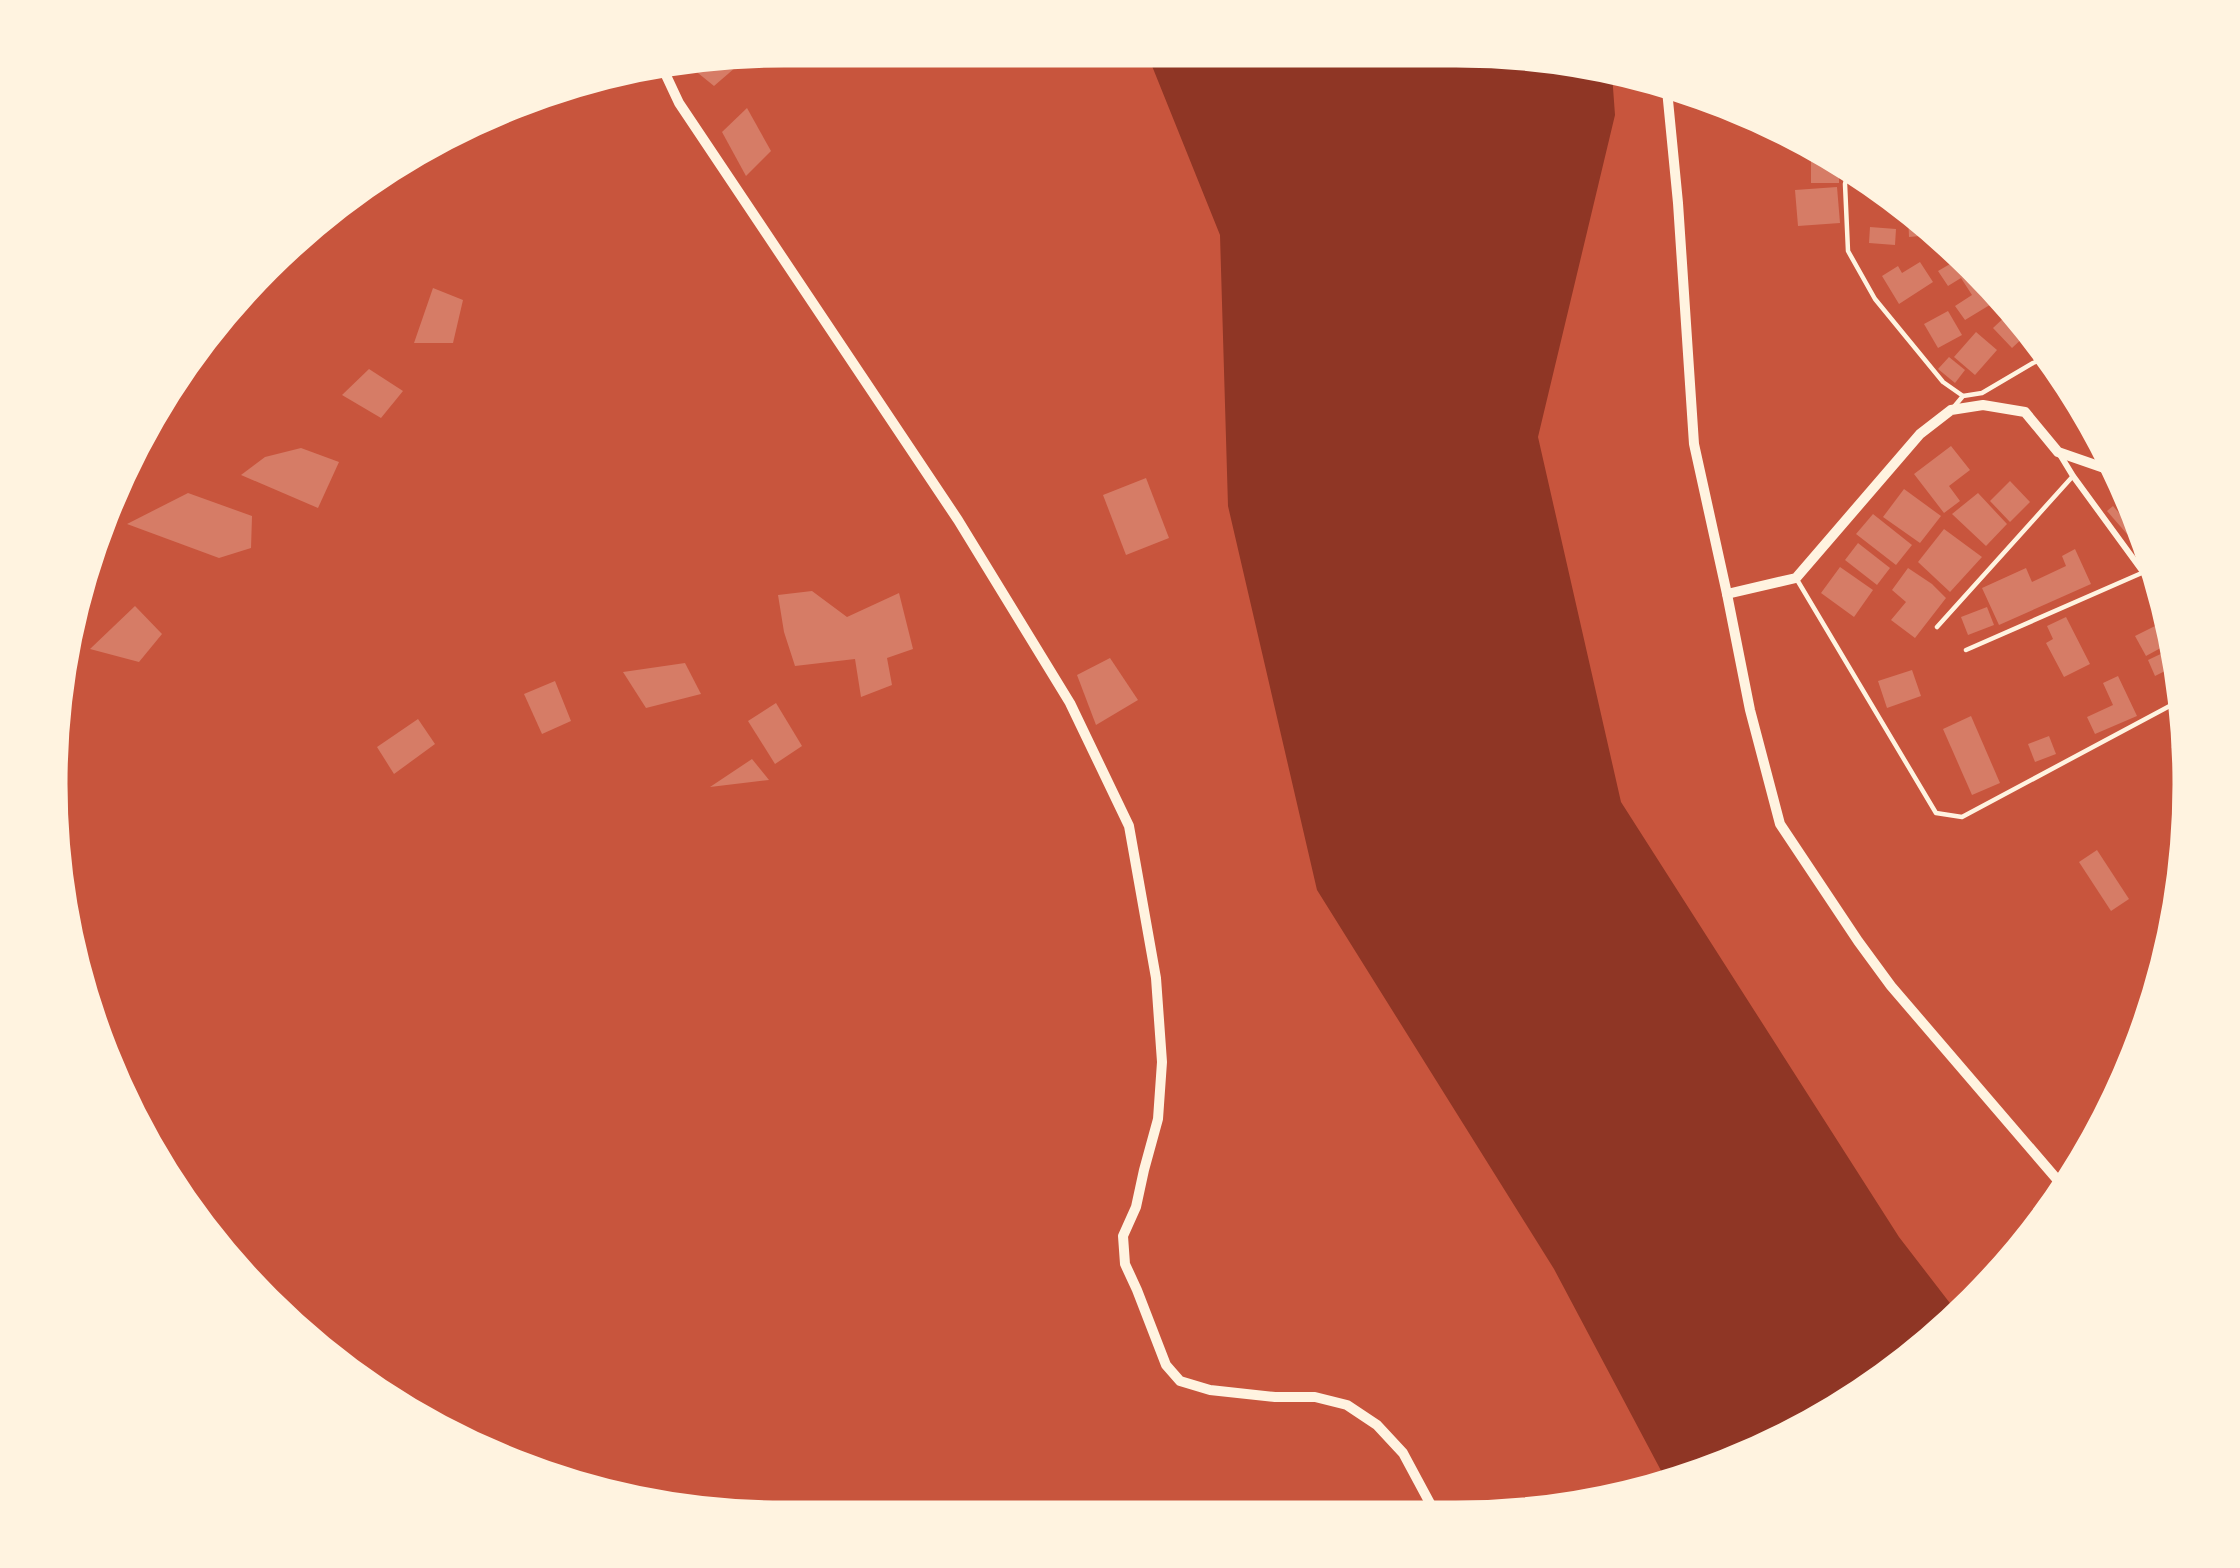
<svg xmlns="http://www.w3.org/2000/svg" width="2240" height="1568" viewBox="0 0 2240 1568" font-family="'Noto Sans',sans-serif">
<rect width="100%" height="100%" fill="#c8553d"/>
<path fill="#8f3625" d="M1148,56H1456L1598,70L1612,74L1615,115L1538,437L1621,802L1899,1237L1956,1311L1937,1331L1778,1438L1666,1480L1554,1269L1317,890L1228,506L1220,235Z"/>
<g fill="#d67c66">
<path d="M743,61L714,86L693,69L695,67Z"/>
<path d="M747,108L771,151L746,176L722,132Z"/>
<path d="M1806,146L1820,153L1827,158L1806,157Z"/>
<path d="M1811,159L1830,160L1839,166V183H1811Z"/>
<path d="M1837,187L1840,223L1798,226L1795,190Z"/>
<path d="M1908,214L1915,220L1931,235L1909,237Z"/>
<path d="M1870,227L1896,229L1895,245L1869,243Z"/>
<path d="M1957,260L1998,300L1965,320L1955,306L1972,295L1961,278L1948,286L1938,271Z"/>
<path d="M1920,262L1933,282L1899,304L1882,276L1898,266L1902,273Z"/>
<path d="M433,288L463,300L453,343H414Z"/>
<path d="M1948,311L1962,335L1938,348L1924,324Z"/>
<path d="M2010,312L2026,335L2012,348L1993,328Z"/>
<path d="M1976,332L1997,350L1975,375L1954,357Z"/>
<path d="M1949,357L1965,370L1955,383L1938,369Z"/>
<path d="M369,369L403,391L381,418L342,395Z"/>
<path d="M1951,446L1970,470L1949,486L1960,501L1944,513L1914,474Z"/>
<path d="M301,448L339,462L318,508L241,475L265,457Z"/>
<path d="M1146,478L1169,538L1126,555L1103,495Z"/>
<path d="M2010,481L2030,502L2010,522L1990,501Z"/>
<path d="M1904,489L1941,516L1920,543L1883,517Z"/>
<path d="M188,493L252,516L251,548L219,558L127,524Z"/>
<path d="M1978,493L2007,524L1986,546L1952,514Z"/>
<path d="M2113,506L2133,529L2127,534L2107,511Z"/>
<path d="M1873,514L1912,545L1896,565L1856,534Z"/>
<path d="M1944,529L1982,557L1950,592L1918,562Z"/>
<path d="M1858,543L1890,568L1877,585L1845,560Z"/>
<path d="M2075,549L2091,584L1999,625L1982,588L2026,568L2032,582L2066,566L2062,556Z"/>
<path d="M1840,567L1873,590L1854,617L1821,593Z"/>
<path d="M1908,568L1932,584L1946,598L1915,638L1891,620L1906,602L1892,590Z"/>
<path d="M812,591L847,617L899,593L913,649L887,658L892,685L861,697L855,659L795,666L784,632L778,595Z"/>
<path d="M135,606L162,634L139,662L90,649Z"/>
<path d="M1987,607L1994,625L1968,635L1961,617Z"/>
<path d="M2066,617L2090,664L2064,677L2046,643L2053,639L2047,626Z"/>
<path d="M2163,622L2168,644L2146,656L2135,636Z"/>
<path d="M2169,650L2173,667L2155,676L2148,660Z"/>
<path d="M1110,658L1138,700L1096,725L1077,675Z"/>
<path d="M685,663L701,694L646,708L623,672Z"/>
<path d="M1912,670L1921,696L1887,708L1878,681Z"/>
<path d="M2118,676L2137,716L2095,734L2087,717L2113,705L2103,683Z"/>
<path d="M555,681L571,721L542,734L524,694Z"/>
<path d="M776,703L802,746L775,764L748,721Z"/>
<path d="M1971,716L2000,783L1972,795L1943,729Z"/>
<path d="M418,719L435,744L394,774L377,747Z"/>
<path d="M2049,736L2056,754L2035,762L2028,744Z"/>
<path d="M2180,741L2181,760L2171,747Z"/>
<path d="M752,759L769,780L710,787Z"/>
<path d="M2097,850L2129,899L2111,911L2079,862Z"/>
</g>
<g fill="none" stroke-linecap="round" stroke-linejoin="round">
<g stroke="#fff3e0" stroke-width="4.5">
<path d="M955,56L956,57L958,56"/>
<path d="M1848,171L1845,184L1848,251L1875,299L1943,382L1963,396"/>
<path d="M1953,408L1963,396L1982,393L2033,363L2043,359"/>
<path d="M1796,578L1936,813L1962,817L2179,701"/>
<path d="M1937,627L2073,476"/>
<path d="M1966,650L2144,572"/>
</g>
<path stroke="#fff3e0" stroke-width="6" d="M2059,453L2073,476L2154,587"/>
<g stroke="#fff3e0" stroke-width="10">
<path d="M664,71L679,103L958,520L1070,703L1129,826L1156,978L1162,1062L1158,1119L1144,1170L1136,1207L1123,1236L1125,1264L1137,1290L1166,1365L1180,1381L1210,1390L1275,1397H1315L1347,1405L1377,1425L1403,1453L1432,1507"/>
<path d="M1667,90L1678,203L1694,444L1727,594L1750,710L1780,824L1858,941L1891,986L2061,1184"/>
<path d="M1727,594L1796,578L1920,434L1951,410L1983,405L2025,412L2058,452L2110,470"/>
</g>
</g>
<path d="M0 0H2240V1568H0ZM784 66H1456A718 718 0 0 1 2174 784V784A718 718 0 0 1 1456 1502H784A718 718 0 0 1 66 784V784A718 718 0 0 1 784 66Z" fill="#fff3e0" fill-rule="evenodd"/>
<path fill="none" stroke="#fff3e0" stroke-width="3" d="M784 66H1456A718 718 0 0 1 2174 784V784A718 718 0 0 1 1456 1502H784A718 718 0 0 1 66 784V784A718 718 0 0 1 784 66Z"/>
</svg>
